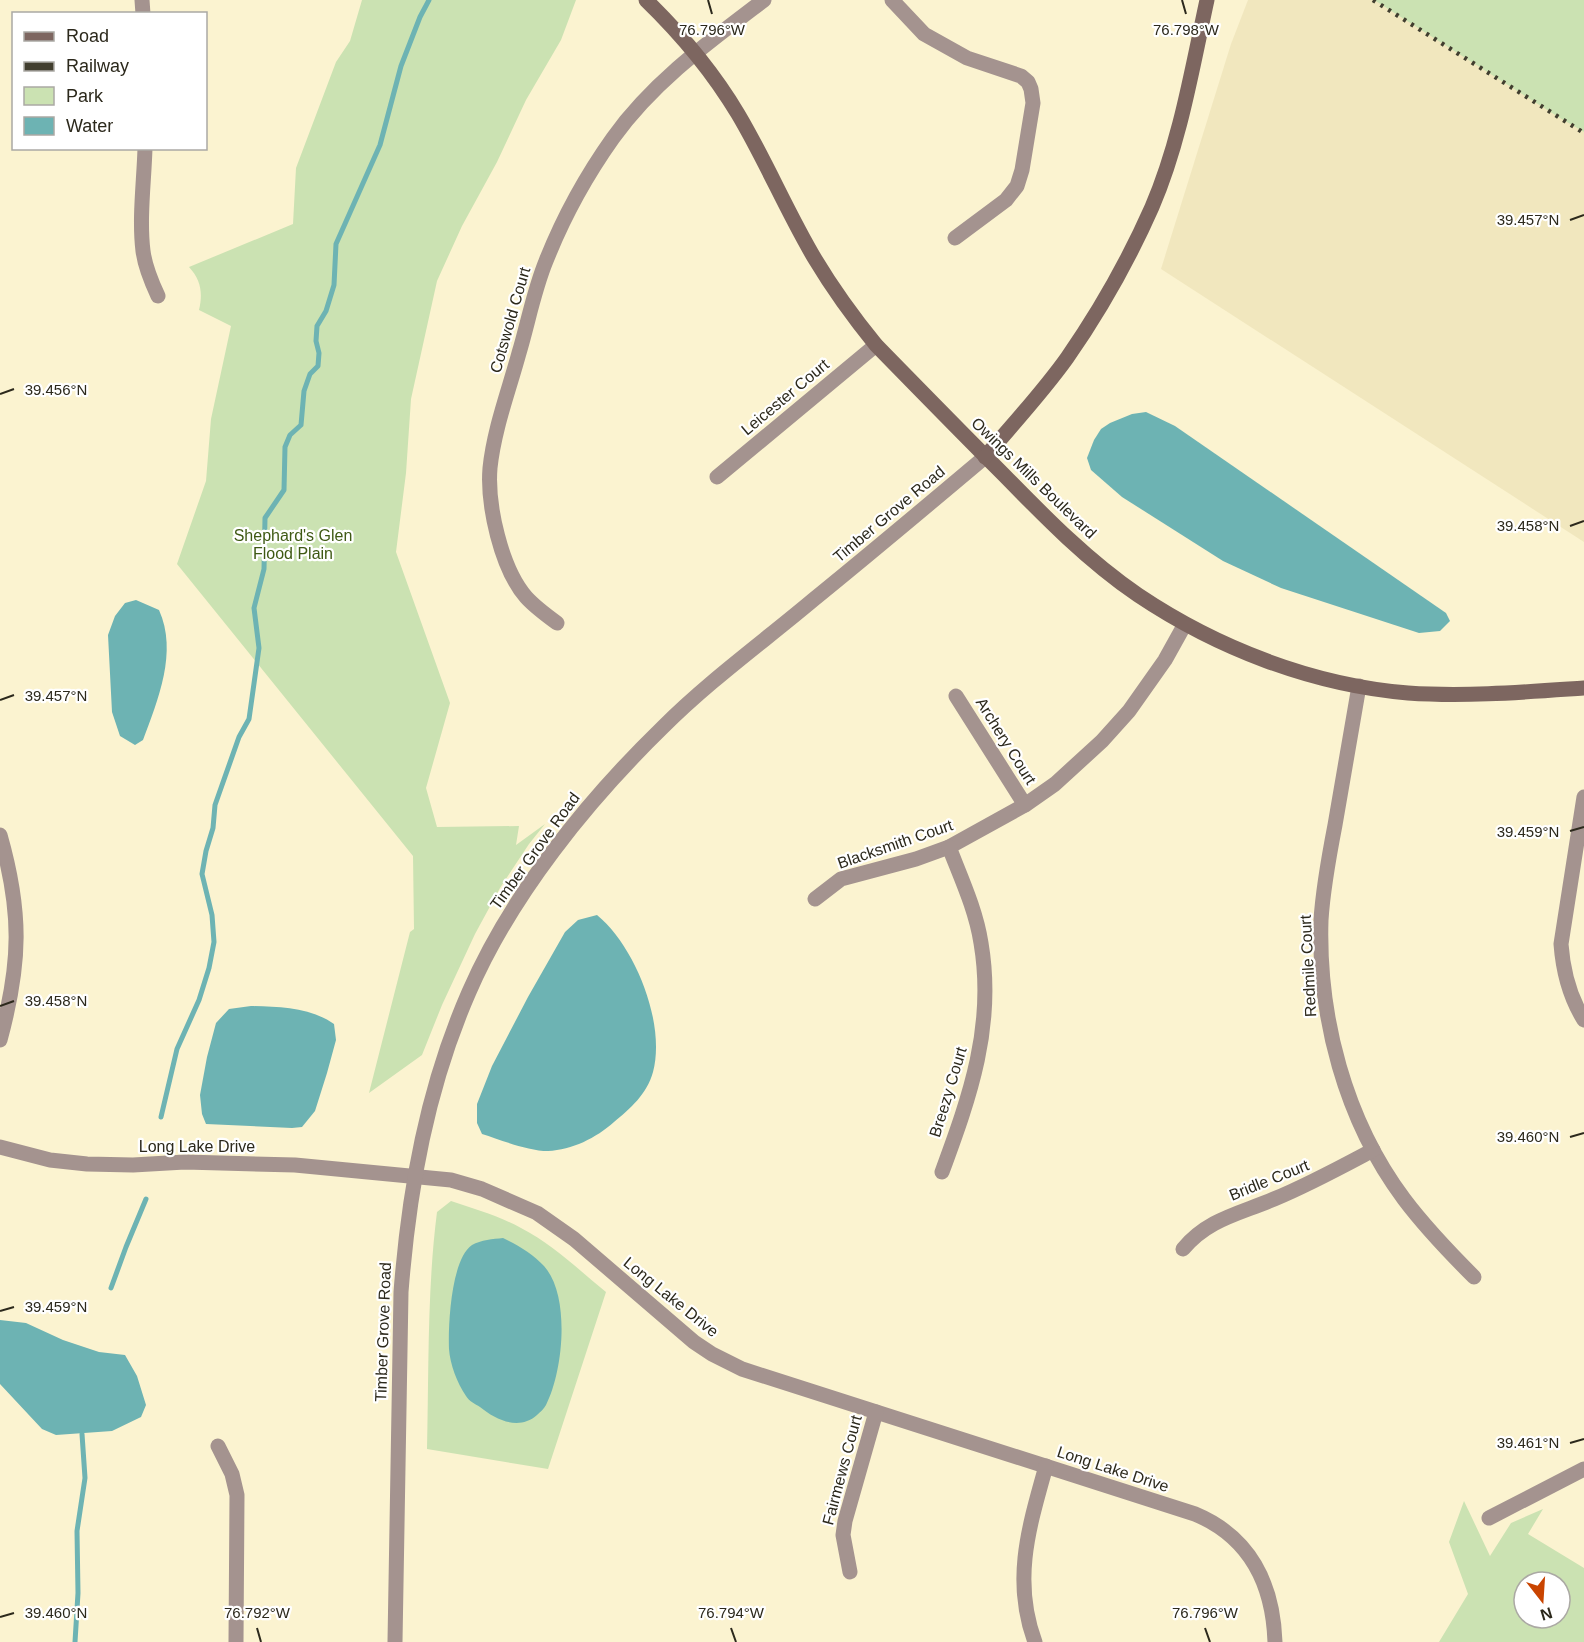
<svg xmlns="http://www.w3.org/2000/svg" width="1584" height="1642" viewBox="0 0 1584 1642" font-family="Arial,sans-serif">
<rect width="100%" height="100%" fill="#fbf3d0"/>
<path fill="#f1e7be" d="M1248,0H1374L1584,132V542L1161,269L1231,44Z"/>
<g fill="#cbe2b2" fill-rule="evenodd">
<path d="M362,0H576L561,40L526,100L497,162L462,226L437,281L411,399L406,473L396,552L450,703L426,788L437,827L519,826L516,845L545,824L529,844L500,888L475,934L442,1005L422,1055L369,1093L410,932L414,929L413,856L177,564L206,481L211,419L231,326L199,310C203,293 201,280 189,267L293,224L296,168L336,62L350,41Z"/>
<path d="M1374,0H1584V132L1560,118Z"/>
<path d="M451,1201C475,1209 499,1216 521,1228C552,1244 579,1270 606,1292L548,1469L427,1449C429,1370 427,1290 437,1212Z"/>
<path d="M1464,1501L1490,1556L1511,1523L1543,1509L1528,1534L1584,1568V1642H1439L1468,1594L1449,1542ZM1524,1582H1560V1618H1524Z"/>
</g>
<g fill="#6db3b3">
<path d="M1146,412L1175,426L1446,613L1450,621L1440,631L1419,633L1281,588L1223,561L1122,497L1091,470L1087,458L1094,440L1101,429L1110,423L1132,414Z"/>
<path d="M136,600L159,610C178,652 158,700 143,740L135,745L120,736L112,712L108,635L115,616L125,603Z"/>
<path d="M597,915C635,946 666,1023 653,1072C647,1094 630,1109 614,1122C596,1138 572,1150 548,1151C528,1151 501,1140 482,1134L477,1123V1104L492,1066L528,997L565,932L578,920Z"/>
<path d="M251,1006C279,1007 310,1007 334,1024L336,1040L327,1073L315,1111L302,1127L292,1128L206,1124L202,1114L200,1095L207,1057L216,1023L229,1009Z"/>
<path d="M503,1238C518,1245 533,1254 544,1266C571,1296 563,1372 546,1405C544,1409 540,1412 537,1415C519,1431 496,1420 480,1407C475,1404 469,1401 466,1396C457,1383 450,1364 449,1349C448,1326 451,1259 472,1245C481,1240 493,1239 503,1238Z"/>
<path d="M0,1320L26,1323L63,1340L99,1352L125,1355L137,1376L146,1405L141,1417L112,1431L56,1435L42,1429L0,1384Z"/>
</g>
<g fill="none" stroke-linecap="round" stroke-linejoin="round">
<g stroke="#6db3b3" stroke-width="5">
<path d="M161,1117L177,1049L199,1000L209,968L214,942L212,915L202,874L206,851L213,828L215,805L239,737L249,719L259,648L254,608L264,569L265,518L284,490L285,447L290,435L301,425L304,391L310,374L318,366L319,353L316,341L317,326L326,311L334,285L336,244L380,145L401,66L420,17L429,0"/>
<path d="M111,1288L126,1247L146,1199"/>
<path d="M75,1642L78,1593L77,1531L85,1478L82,1434"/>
</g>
<g stroke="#a4938f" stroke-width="15">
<path d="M142,0L143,14"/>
<path d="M892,0L924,34L967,58L1021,76L1028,82L1031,89L1033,103L1022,170L1017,186L1006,200L955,238"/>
<path d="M145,148C144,182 139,218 143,251C145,267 151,281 158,296"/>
<path d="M717,477L876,345"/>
<path d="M557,623C546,615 535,607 526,597C501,568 487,505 490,468C494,429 509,390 519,353C528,323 534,290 546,261C563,218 586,176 613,138C653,82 710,41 764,0"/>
<path d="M1359,686C1351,732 1343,778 1335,825C1329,856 1323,888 1321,920C1318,1017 1345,1120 1404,1199C1425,1227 1449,1252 1474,1277"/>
<path d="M956,696L1025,805"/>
<path d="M1584,797L1561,944C1563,971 1569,996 1584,1020"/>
<path d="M0,835C22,912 21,963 0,1040"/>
<path d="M815,899L841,879L916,859L949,847L1025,805L1055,784L1102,741L1129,711L1165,660L1185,624"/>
<path d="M0,1147L50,1160L87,1164L133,1165L185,1162L295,1165L451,1180L482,1189L537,1213L574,1239L694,1342L712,1354L742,1369L1195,1514C1250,1537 1273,1584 1275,1642"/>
<path d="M942,1172C970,1096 995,1026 981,943C976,910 961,878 949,847"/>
<path d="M1183,1249C1208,1219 1239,1214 1274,1199C1308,1185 1341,1167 1373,1150"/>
<path d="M218,1446L232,1474L237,1495L236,1642"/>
<path d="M1489,1518L1584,1469"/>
<path d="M850,1572L843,1535L845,1521L876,1412"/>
<path d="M1035,1642C1012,1580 1029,1527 1046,1466"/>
</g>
<path stroke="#a4938f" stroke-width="15" d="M395,1642L401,1292C409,1189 427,1088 469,992C511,895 587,801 663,727C709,681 763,642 813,600C871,553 928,505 985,457"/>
<g stroke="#7d6660" stroke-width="15">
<path d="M646,0C681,34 713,72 738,114C766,161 787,212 815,259C833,289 854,318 876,345C918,388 960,431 1003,474C1045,517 1088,561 1138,595C1217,648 1312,685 1408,693C1466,697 1526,692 1584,688"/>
<path d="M985,457C1013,424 1042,393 1067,358C1099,312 1129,259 1152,207C1180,142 1192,69 1207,0"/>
</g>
<path stroke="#413e2f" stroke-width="4.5" stroke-dasharray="3 6" stroke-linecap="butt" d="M1373,0L1584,133"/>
</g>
<path fill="none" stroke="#2c291c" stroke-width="2" d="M708,0L712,14M1182,0L1186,14M1570,220L1584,215M0,394L14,389M1570,526L1584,521M0,700L14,695M1570,831L1584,827M0,1006L14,1001M1570,1137L1584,1133M0,1311L14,1307M1570,1443L1584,1439M0,1617L14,1613M257,1628L261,1642M731,1628L736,1642M1205,1628L1210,1642"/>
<g text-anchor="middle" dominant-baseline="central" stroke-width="4.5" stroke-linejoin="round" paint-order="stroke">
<g font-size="16" fill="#2c291c" stroke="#fff">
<text transform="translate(510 320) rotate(-74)">Cotswold Court</text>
<text transform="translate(785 397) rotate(-40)">Leicester Court</text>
<text transform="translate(1034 478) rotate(44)">Owings Mills Boulevard</text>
<text transform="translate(889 514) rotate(-40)">Timber Grove Road</text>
<text transform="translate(1006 741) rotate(58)">Archery Court</text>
<text transform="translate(895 844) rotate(-19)">Blacksmith Court</text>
<text transform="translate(535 851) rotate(-54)">Timber Grove Road</text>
<text transform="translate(1308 966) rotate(-93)">Redmile Court</text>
<text transform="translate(948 1092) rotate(-73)">Breezy Court</text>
<text x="197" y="1146">Long Lake Drive</text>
<text transform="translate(1269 1180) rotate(-22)">Bridle Court</text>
<text transform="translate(671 1297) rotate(39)">Long Lake Drive</text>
<text transform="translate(383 1332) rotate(-88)">Timber Grove Road</text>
<text transform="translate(1113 1469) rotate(18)">Long Lake Drive</text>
<text transform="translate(842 1470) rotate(-75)">Fairmews Court</text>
</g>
<g font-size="16" fill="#3e5913" stroke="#fff">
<text x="293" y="535">Shephard's Glen<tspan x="293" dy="18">Flood Plain</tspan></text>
</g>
</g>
<g font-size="15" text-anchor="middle" fill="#2c291c" stroke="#fff" stroke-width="4.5" stroke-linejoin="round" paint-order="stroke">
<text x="712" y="35">76.796°W</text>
<text x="1186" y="35">76.798°W</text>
<text x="1528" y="225">39.457°N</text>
<text x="56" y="395">39.456°N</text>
<text x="1528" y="531">39.458°N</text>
<text x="56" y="701">39.457°N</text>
<text x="1528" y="837">39.459°N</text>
<text x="56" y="1006">39.458°N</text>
<text x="1528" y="1142">39.460°N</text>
<text x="56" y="1312">39.459°N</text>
<text x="1528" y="1448">39.461°N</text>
<text x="257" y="1618">76.792°W</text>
<text x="731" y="1618">76.794°W</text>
<text x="1205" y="1618">76.796°W</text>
<text x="56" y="1618">39.460°N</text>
</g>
<rect x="12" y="12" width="195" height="138" fill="#ffffff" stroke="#aba9a4" stroke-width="1.5"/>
<rect x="24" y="32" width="30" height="9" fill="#7d6660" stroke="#aba9a4" stroke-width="1.5"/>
<text x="66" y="42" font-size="18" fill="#2c291c">Road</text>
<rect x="24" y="62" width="30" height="9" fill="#413e2f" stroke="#aba9a4" stroke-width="1.5"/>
<text x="66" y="72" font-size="18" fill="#2c291c">Railway</text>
<rect x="24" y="87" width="30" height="18" fill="#cbe2b2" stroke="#aba9a4" stroke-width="1.5"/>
<text x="66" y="102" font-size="18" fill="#2c291c">Park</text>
<rect x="24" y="117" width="30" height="18" fill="#6db3b3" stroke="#aba9a4" stroke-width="1.5"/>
<text x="66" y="132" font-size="18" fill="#2c291c">Water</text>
<g transform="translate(1542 1600) rotate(163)"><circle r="28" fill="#ffffff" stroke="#aba9a4" stroke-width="1.5"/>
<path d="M0-4.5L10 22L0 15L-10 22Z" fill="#c94400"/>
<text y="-9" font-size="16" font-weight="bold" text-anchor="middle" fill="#2c291c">N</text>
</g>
</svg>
